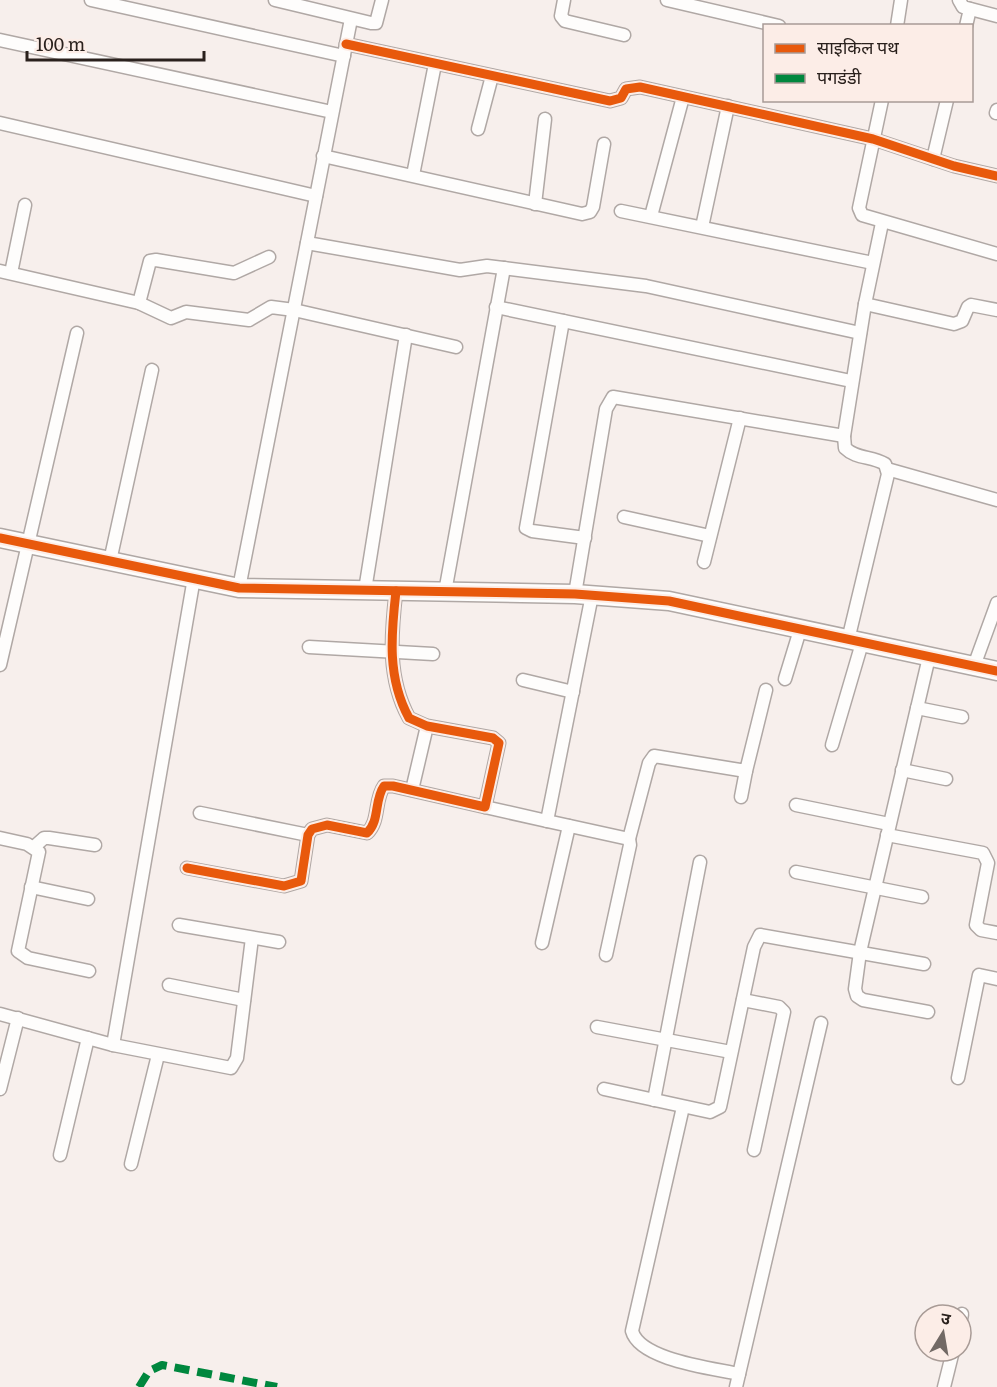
<svg xmlns="http://www.w3.org/2000/svg" width="997" height="1387" viewBox="0 0 997 1387" font-family="Literata,'Noto Sans Devanagari',serif">
<rect width="100%" height="100%" fill="#f7efec"/>
<g fill="none" stroke-linecap="round" stroke-linejoin="round">
<g stroke="#b0a8a5" stroke-width="15">
<g id="street">
<path d="M91,0L344,56"/>
<path d="M275,0L371,23H376L382,0"/>
<path d="M564,0L561,16L565,21L624,35"/>
<path d="M667,0L779,26"/>
<path d="M959,0L963,7L997,16"/>
<path d="M897,26L901,0"/>
<path d="M966,26L970,9"/>
<path d="M0,40L332,112"/>
<path d="M346,44L610,101L621,98L626,89L640,87L873,139L954,166L997,176"/>
<path d="M882,100L859,208L862,215L997,254"/>
<path d="M996,113L997,110"/>
<path d="M0,123L316,196"/>
<path d="M478,129L492,76"/>
<path d="M323,156L582,214L590,212L593,207L604,144"/>
<path d="M933,159L947,100"/>
<path d="M413,175L435,64"/>
<path d="M535,204L545,119"/>
<path d="M621,211L873,263"/>
<path d="M651,216L683,97"/>
<path d="M702,227L728,106"/>
<path d="M307,243L460,270L487,266L646,286L860,333"/>
<path d="M0,271L139,303L171,318L186,312L249,320L271,307L294,310L456,347"/>
<path d="M11,273L25,205"/>
<path d="M139,303L150,261L156,260L234,273L269,257"/>
<path d="M865,304L954,324L962,321L968,307L971,305L997,310"/>
<path d="M496,307L851,381"/>
<path d="M563,321L526,528L532,531L585,538"/>
<path d="M887,469L997,500"/>
<path d="M624,517L710,536"/>
<path d="M110,561L152,370"/>
<path d="M704,562L740,418"/>
<path d="M239,588L351,19"/>
<path d="M365,590L406,335"/>
<path d="M445,592L504,268"/>
<path d="M575,594L606,409L613,397L844,436"/>
<path d="M848,640L888,474L885,464C872,456 856,459 845,448L844,436L865,304L882,223"/>
<path d="M309,647L433,654"/>
<path d="M0,665L77,333"/>
<path d="M974,666L997,603"/>
<path d="M785,679L800,630"/>
<path d="M523,680L573,692"/>
<path d="M917,708L962,717"/>
<path d="M832,745L862,643"/>
<path d="M902,770L946,779"/>
<path d="M412,790L427,726"/>
<path d="M741,797L746,771"/>
<path d="M796,805L889,824"/>
<path d="M485,807L547,821L592,595"/>
<path d="M200,813L308,835"/>
<path d="M547,821L629,839L630,845L606,955"/>
<path d="M887,835L983,853L988,863L976,925L981,930L997,933"/>
<path d="M0,838L27,844L39,852L18,951L28,958L89,971"/>
<path d="M629,839L649,763L654,756L746,771L766,690"/>
<path d="M34,847L44,838H49L95,845"/>
<path d="M187,868L284,886L301,881L308,835L312,829L327,825L367,833C380,821 374,800 384,786H393L485,807L499,743L493,738L427,726L409,718C387,678 391,635 396,591"/>
<path d="M796,872L922,897"/>
<path d="M31,887L88,899"/>
<path d="M179,925L279,942"/>
<path d="M542,943L569,826"/>
<path d="M169,985L244,1000"/>
<path d="M743,1000L779,1007L784,1012L754,1150"/>
<path d="M928,1012L863,1000L857,996L855,989L860,952L929,657"/>
<path d="M0,1014L113,1045L231,1068L237,1058L252,938"/>
<path d="M597,1027L731,1052"/>
<path d="M113,1045L194,578"/>
<path d="M958,1078L979,975L997,979"/>
<path d="M0,1089L18,1018"/>
<path d="M604,1089L710,1112L720,1107L754,947L760,935L924,964"/>
<path d="M654,1100L700,862"/>
<path d="M683,1107L632,1331C640,1360 712,1368 739,1374"/>
<path d="M60,1155L88,1038"/>
<path d="M131,1164L158,1055"/>
<path d="M961,1319L962,1314"/>
<path d="M736,1387L821,1023"/>
<path d="M944,1387L953,1351"/>
</g>
</g>
<g stroke="#b0a8a5" stroke-width="21">
<path id="secondary" d="M0,538L239,588L575,594L669,601L997,671"/>
</g>
<use href="#street" stroke="#fefdfc" stroke-width="12"/>
<use href="#secondary" stroke="#fefdfc" stroke-width="18"/>
<path stroke="#00873e" stroke-width="8" stroke-dasharray="15 8" stroke-linecap="butt" d="M139,1387L149,1371L162,1365L277,1387"/>
<g stroke="#fcede7" stroke-width="13">
<g id="cycleway">
<path d="M346,44L610,101L621,98L626,89L640,87L873,139L954,166L997,176"/>
<path d="M0,538L239,588L575,594L669,601L997,671"/>
<path d="M187,868L284,886L301,881L308,835L312,829L327,825L367,833C380,821 374,800 384,786H393L485,807L499,743L493,738L427,726L409,718C387,678 391,635 396,591"/>
</g>
</g>
<use href="#cycleway" stroke="#e8590c" stroke-width="9"/>
</g>
<rect x="763" y="24" width="210" height="78" fill="#fcede7" stroke="#a89b96" stroke-width="1.5"/>
<rect x="775" y="44" width="30" height="9" fill="#e8590c" stroke="#a89b96" stroke-width="1.5"/>
<text x="817" y="54" font-size="18" fill="#2a211d">साइकिल पथ</text>
<rect x="775" y="74" width="30" height="9" fill="#00873e" stroke="#a89b96" stroke-width="1.5"/>
<text x="817" y="84" font-size="18" fill="#2a211d">पगडंडी</text>
<g transform="translate(943 1333) rotate(11)"><circle r="28" fill="#fcede7" stroke="#a89b96" stroke-width="1.5"/>
<path d="M0-4.5L10 22L0 15L-10 22Z" fill="#726965"/>
<text y="-9" font-size="16" font-weight="bold" text-anchor="middle" fill="#2a211d">उ</text>
</g>
<path d="M27 51v9h177v-9" fill="none" stroke="#2a211d" stroke-width="3"/>
<text x="36" y="51" font-size="18" fill="#2a211d" stroke="#fcede7" stroke-width="4.5" paint-order="stroke">100 m</text>
</svg>
